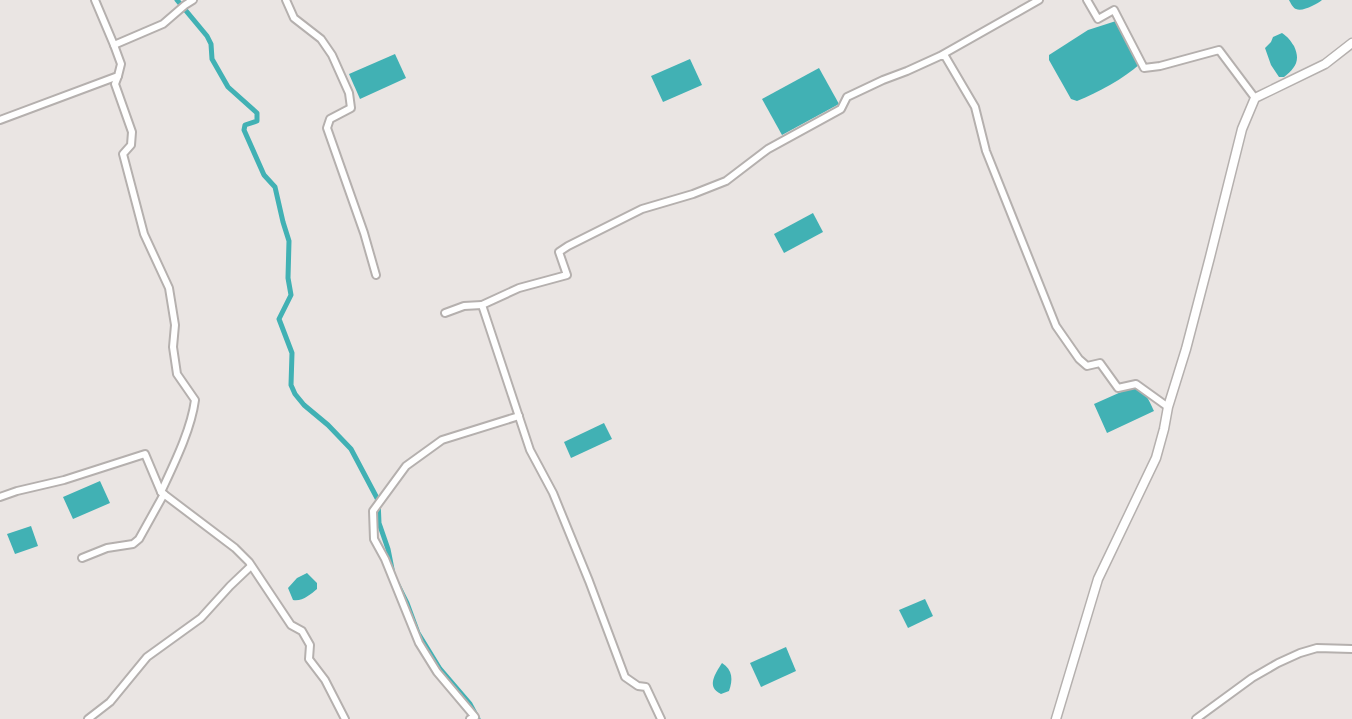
<svg xmlns="http://www.w3.org/2000/svg" width="1352" height="719" viewBox="0 0 1352 719" font-family="'Source Sans 3',sans-serif">
<rect width="100%" height="100%" fill="#eae5e3"/>
<g fill="#41b1b4">
<path d="M1289,0H1322C1317,4 1303,12 1296,9C1293,8 1290,2 1289,0Z"/>
<path d="M1116,21L1140,64C1123,79 1099,92 1077,101L1071,99L1049,60V55L1088,30Z"/>
<path d="M1282,33C1288,37 1290,40 1294,46C1301,61 1295,68 1284,77H1279L1271,65L1265,48L1271,42L1273,37Z"/>
<path d="M395,54L406,78L360,99L349,74Z"/>
<path d="M690,59L702,85L663,102L651,76Z"/>
<path d="M819,68L839,104L782,135L762,99Z"/>
<path d="M813,213L823,232L784,253L774,234Z"/>
<path d="M1130,388C1144,387 1149,400 1154,411L1107,433L1094,404Z"/>
<path d="M604,423L612,439L571,458L564,442Z"/>
<path d="M100,481L110,503L73,519L63,497Z"/>
<path d="M31,526L38,546L15,554L7,534Z"/>
<path d="M307,573L317,583V589C311,594 302,602 293,600L288,588L297,578Z"/>
<path d="M925,599L933,616L908,628L899,610Z"/>
<path d="M786,647L796,671L761,687L750,663Z"/>
<path d="M722,663C733,670 733,680 729,691L721,694C706,687 715,674 722,663Z"/>
</g>
<g fill="none" stroke-linecap="round" stroke-linejoin="round">
<g stroke="#41b1b4" stroke-width="5">
<path d="M177,0L207,36L211,44L212,59L228,87L257,113V121L245,125L244,130L264,175L275,187L283,222L289,241L288,278L291,295L279,319L292,353L291,385L295,394L304,405L328,425L351,449L378,500L379,523L388,549L393,574"/>
<path d="M397,583L407,603L418,633L440,669L470,704L478,719"/>
</g>
<g stroke="#b5b0ae" stroke-width="10">
<g id="minor">
<path d="M95,0L114,45L163,24L185,5L193,0"/>
<path d="M286,0L294,18L321,39L332,55L349,93L351,108L330,119L327,128L364,233L376,275"/>
<path d="M1087,0L1098,19L1114,10L1144,68L1160,66L1219,50L1255,98"/>
<path d="M942,56H945L975,107L986,151L1056,326L1079,359L1087,366L1100,363L1118,388L1136,384L1168,407"/>
<path d="M118,76L115,84L132,132L131,145L123,154L144,234L169,288L175,325L173,347L177,374L195,400C191,430 174,464 161,492"/>
<path d="M0,120L118,76L121,64L114,45"/>
<path d="M445,313L464,306L482,305"/>
<path d="M0,497L17,491L64,480L145,454L161,492L235,548L249,562L291,625L302,631L310,645L309,659L325,680L345,719"/>
<path d="M82,558L107,548L133,544L139,539L164,494"/>
<path d="M88,719L110,702L147,657L201,618L230,586L251,566"/>
<path d="M470,719L475,717L437,672L419,643L385,559L374,539L373,511L406,466L442,440L519,416"/>
<path d="M661,719L646,687L638,686L625,677L589,581L553,493L530,450L482,305L519,288L567,275L559,252L568,246L642,209L693,194L726,181L768,149L841,109L847,97L883,80L907,71L940,56L1039,0"/>
<path d="M1196,719L1252,678L1278,663L1300,653L1317,648L1352,649"/>
</g>
</g>
<g stroke="#b5b0ae" stroke-width="11">
<path id="secondary" d="M1056,719L1098,579L1156,458L1164,429L1168,407L1186,349L1210,257L1242,129L1255,98L1325,64L1352,43"/>
</g>
<use href="#minor" stroke="#fff" stroke-width="6"/>
<use href="#secondary" stroke="#fff" stroke-width="8"/>
</g>
</svg>
